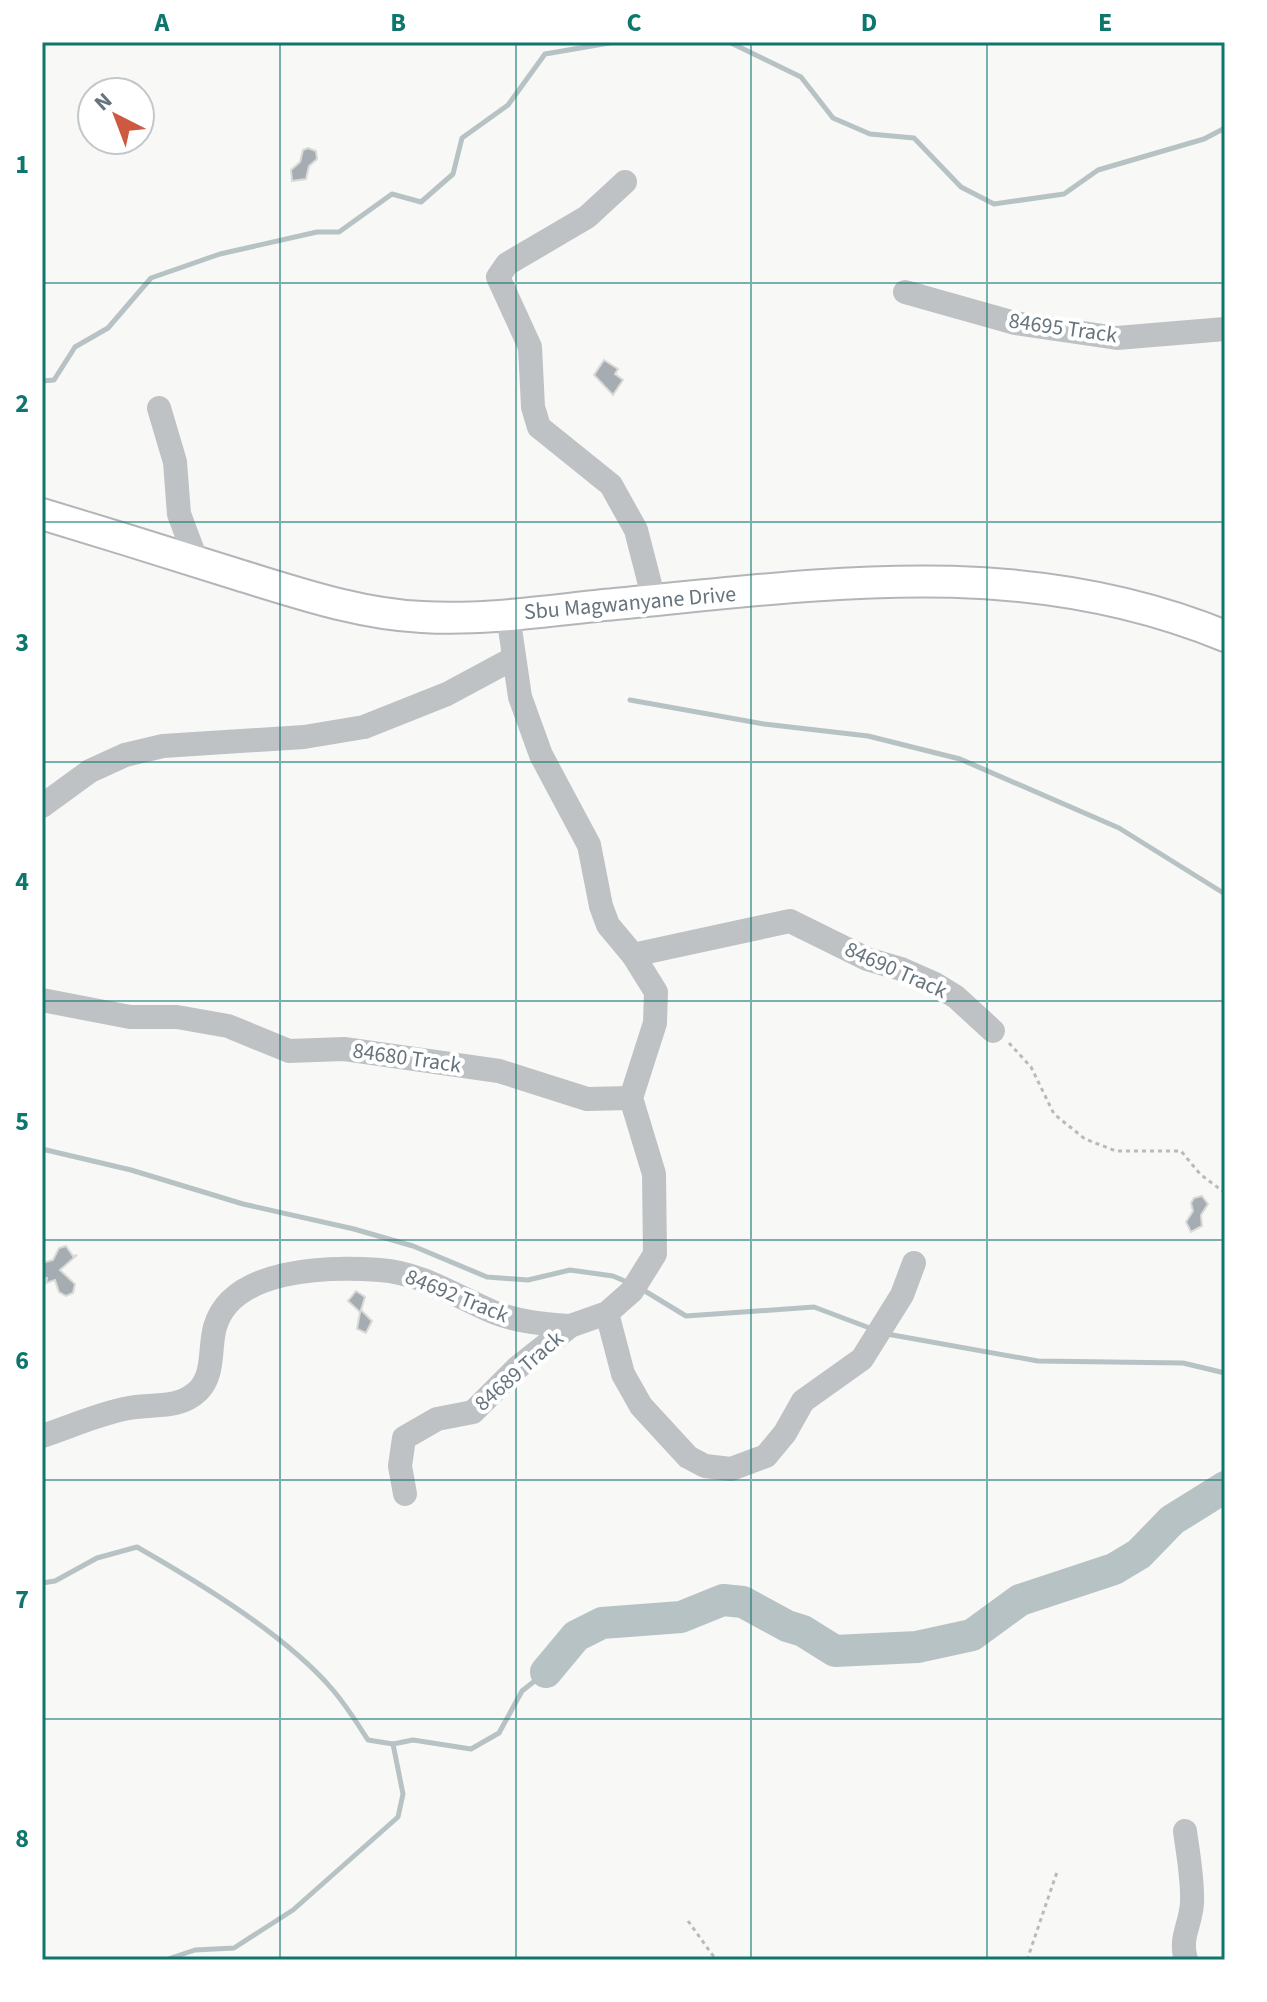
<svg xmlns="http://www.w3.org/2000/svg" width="1267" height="2002" viewBox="0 0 1267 2002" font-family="'Source Sans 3',sans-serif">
<rect width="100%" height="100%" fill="#f8f8f6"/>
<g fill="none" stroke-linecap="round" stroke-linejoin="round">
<g stroke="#b7c2c5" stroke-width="5">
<path d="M729,42L801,77L833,118L870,134L914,138L961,187L994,204L1064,194L1098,170L1204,139L1225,128"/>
<path d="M42,381L54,380L75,347L108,328L151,278L220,254L317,232H339L392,194L421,202L453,174L462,138L508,105L545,54L615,42"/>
<path d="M630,700L764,724L868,736L960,759L1119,828L1225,894"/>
<path d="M42,1149L131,1170L243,1204L354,1229L413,1246L487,1277L528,1280L570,1270L613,1276L627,1282"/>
<path d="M640,1288L686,1316L814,1307L867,1327"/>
<path d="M887,1334L1038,1361L1183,1363L1225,1373"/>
<path d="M42,1583L55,1581L97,1558L137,1547C198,1582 286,1635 332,1689C346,1705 357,1723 368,1740L393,1744L413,1740L471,1749L499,1733L522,1691L546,1672"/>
<path d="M165,1960L195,1950L234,1948L293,1910L398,1817L403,1794L393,1744"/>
</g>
<path stroke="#b7c2c5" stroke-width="32" d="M546,1672L576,1636L602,1623L681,1617L723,1600L743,1602L787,1626L803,1631L835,1651L917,1647L972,1635L1020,1600L1114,1569L1139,1554L1172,1520L1225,1487"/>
</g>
<g fill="#a6adb2" stroke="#dadad8" stroke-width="2">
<path d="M308,148L316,151L317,159L309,166L306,179L292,181L291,170L300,162L303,150Z"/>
<path d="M604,360L618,369L615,374L623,380L613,395L594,375Z"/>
<path d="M1202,1196L1208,1204L1201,1215L1202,1226L1191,1232L1186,1222L1193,1211L1191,1203L1194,1198Z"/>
<path d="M66,1246L73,1256L77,1255L60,1270L75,1284L73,1293L66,1296L59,1292L55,1280L46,1283L47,1278L42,1277V1263L53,1260L59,1248Z"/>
<path d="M356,1291L365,1297L361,1310L372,1321L366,1333L357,1329L360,1312L348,1301Z"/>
</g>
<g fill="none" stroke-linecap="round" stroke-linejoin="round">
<g stroke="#b2b6b9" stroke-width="34">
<path id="major" d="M42,514C108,534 173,554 239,575C298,593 359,614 422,617C486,621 552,610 615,604C825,584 1023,553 1225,636"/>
</g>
<g stroke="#b8bbbe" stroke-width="3" stroke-dasharray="4 4" stroke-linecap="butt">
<path d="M1009,1043L1031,1067L1054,1114L1085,1139L1116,1151H1181L1200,1174L1225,1193"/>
<path d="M688,1921L716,1960"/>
<path d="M1027,1960L1057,1872"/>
</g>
<g stroke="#bec2c5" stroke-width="24">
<path d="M625,182L587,217L507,264L498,277L530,347L533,407L539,427L611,485L636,530L654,600"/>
<path d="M905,292L1015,323L1117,338L1225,329"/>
<path d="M159,408L175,462L179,514L197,562"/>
<path d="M42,806L90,771L125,755L163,746L304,737L364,727L447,694L512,659"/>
<path d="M633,955L790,921L867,959L901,969L935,984L956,997L993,1031"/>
<path d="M42,1000L130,1017H177L228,1026L289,1051L344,1049L499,1071L587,1099L631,1098"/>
<path d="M607,1313L623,1374L641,1406L688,1457L705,1466L731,1469L766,1456L785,1433L803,1401L862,1359L902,1295L914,1263"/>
<path d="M42,1436C70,1427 100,1413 129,1408C153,1403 178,1410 198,1391C215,1374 209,1348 215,1327C232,1268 328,1266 380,1270C422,1273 455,1296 493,1312C518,1322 544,1324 570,1326"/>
<path d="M405,1494L400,1466L404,1438L437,1419L473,1412L517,1368L570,1326L607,1313L632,1291L655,1254L654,1174L631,1098L655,1023L656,992L633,955L608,925L601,906L589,845L541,755L520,697L508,615"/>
<path d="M1185,1831C1188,1854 1193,1879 1192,1903C1191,1924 1179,1938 1186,1960"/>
</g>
<use href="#major" stroke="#fff" stroke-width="30"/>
</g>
<path fill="none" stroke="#0f766e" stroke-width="2" stroke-opacity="0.55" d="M280,42V1960M516,42V1960M751,42V1960M987,42V1960M42,283H1225M42,522H1225M42,762H1225M42,1001H1225M42,1240H1225M42,1480H1225M42,1719H1225"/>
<g text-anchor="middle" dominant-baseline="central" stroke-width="8" stroke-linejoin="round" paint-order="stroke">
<g font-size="22" fill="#66747d" stroke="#fff">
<text transform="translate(1063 328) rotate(8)">84695 Track</text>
<text transform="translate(630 603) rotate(-5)">Sbu Magwanyane Drive</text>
<text transform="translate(896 970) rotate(24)">84690 Track</text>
<text transform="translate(407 1058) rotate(8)">84680 Track</text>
<text transform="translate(457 1296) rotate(22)">84692 Track</text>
<text transform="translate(519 1371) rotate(-41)">84689 Track</text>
</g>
</g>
<rect width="1267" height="2002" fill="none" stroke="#ffffff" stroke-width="88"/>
<g transform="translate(116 116) rotate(318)"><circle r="38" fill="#ffffff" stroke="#c2c7cb" stroke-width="2"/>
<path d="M0-6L14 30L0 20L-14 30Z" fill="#cd5940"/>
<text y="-12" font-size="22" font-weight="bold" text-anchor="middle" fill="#66747d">N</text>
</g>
<rect x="44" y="44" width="1179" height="1914" fill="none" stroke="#0f766e" stroke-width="3"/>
<g font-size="26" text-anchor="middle" font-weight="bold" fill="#0f766e">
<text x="162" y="31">A</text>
<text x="398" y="31">B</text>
<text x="634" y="31">C</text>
<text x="869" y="31">D</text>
<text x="1105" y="31">E</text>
<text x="22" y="173">1</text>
<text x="22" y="412">2</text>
<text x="22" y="651">3</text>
<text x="22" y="890">4</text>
<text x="22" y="1130">5</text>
<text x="22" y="1369">6</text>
<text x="22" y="1608">7</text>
<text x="22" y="1847">8</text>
</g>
</svg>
